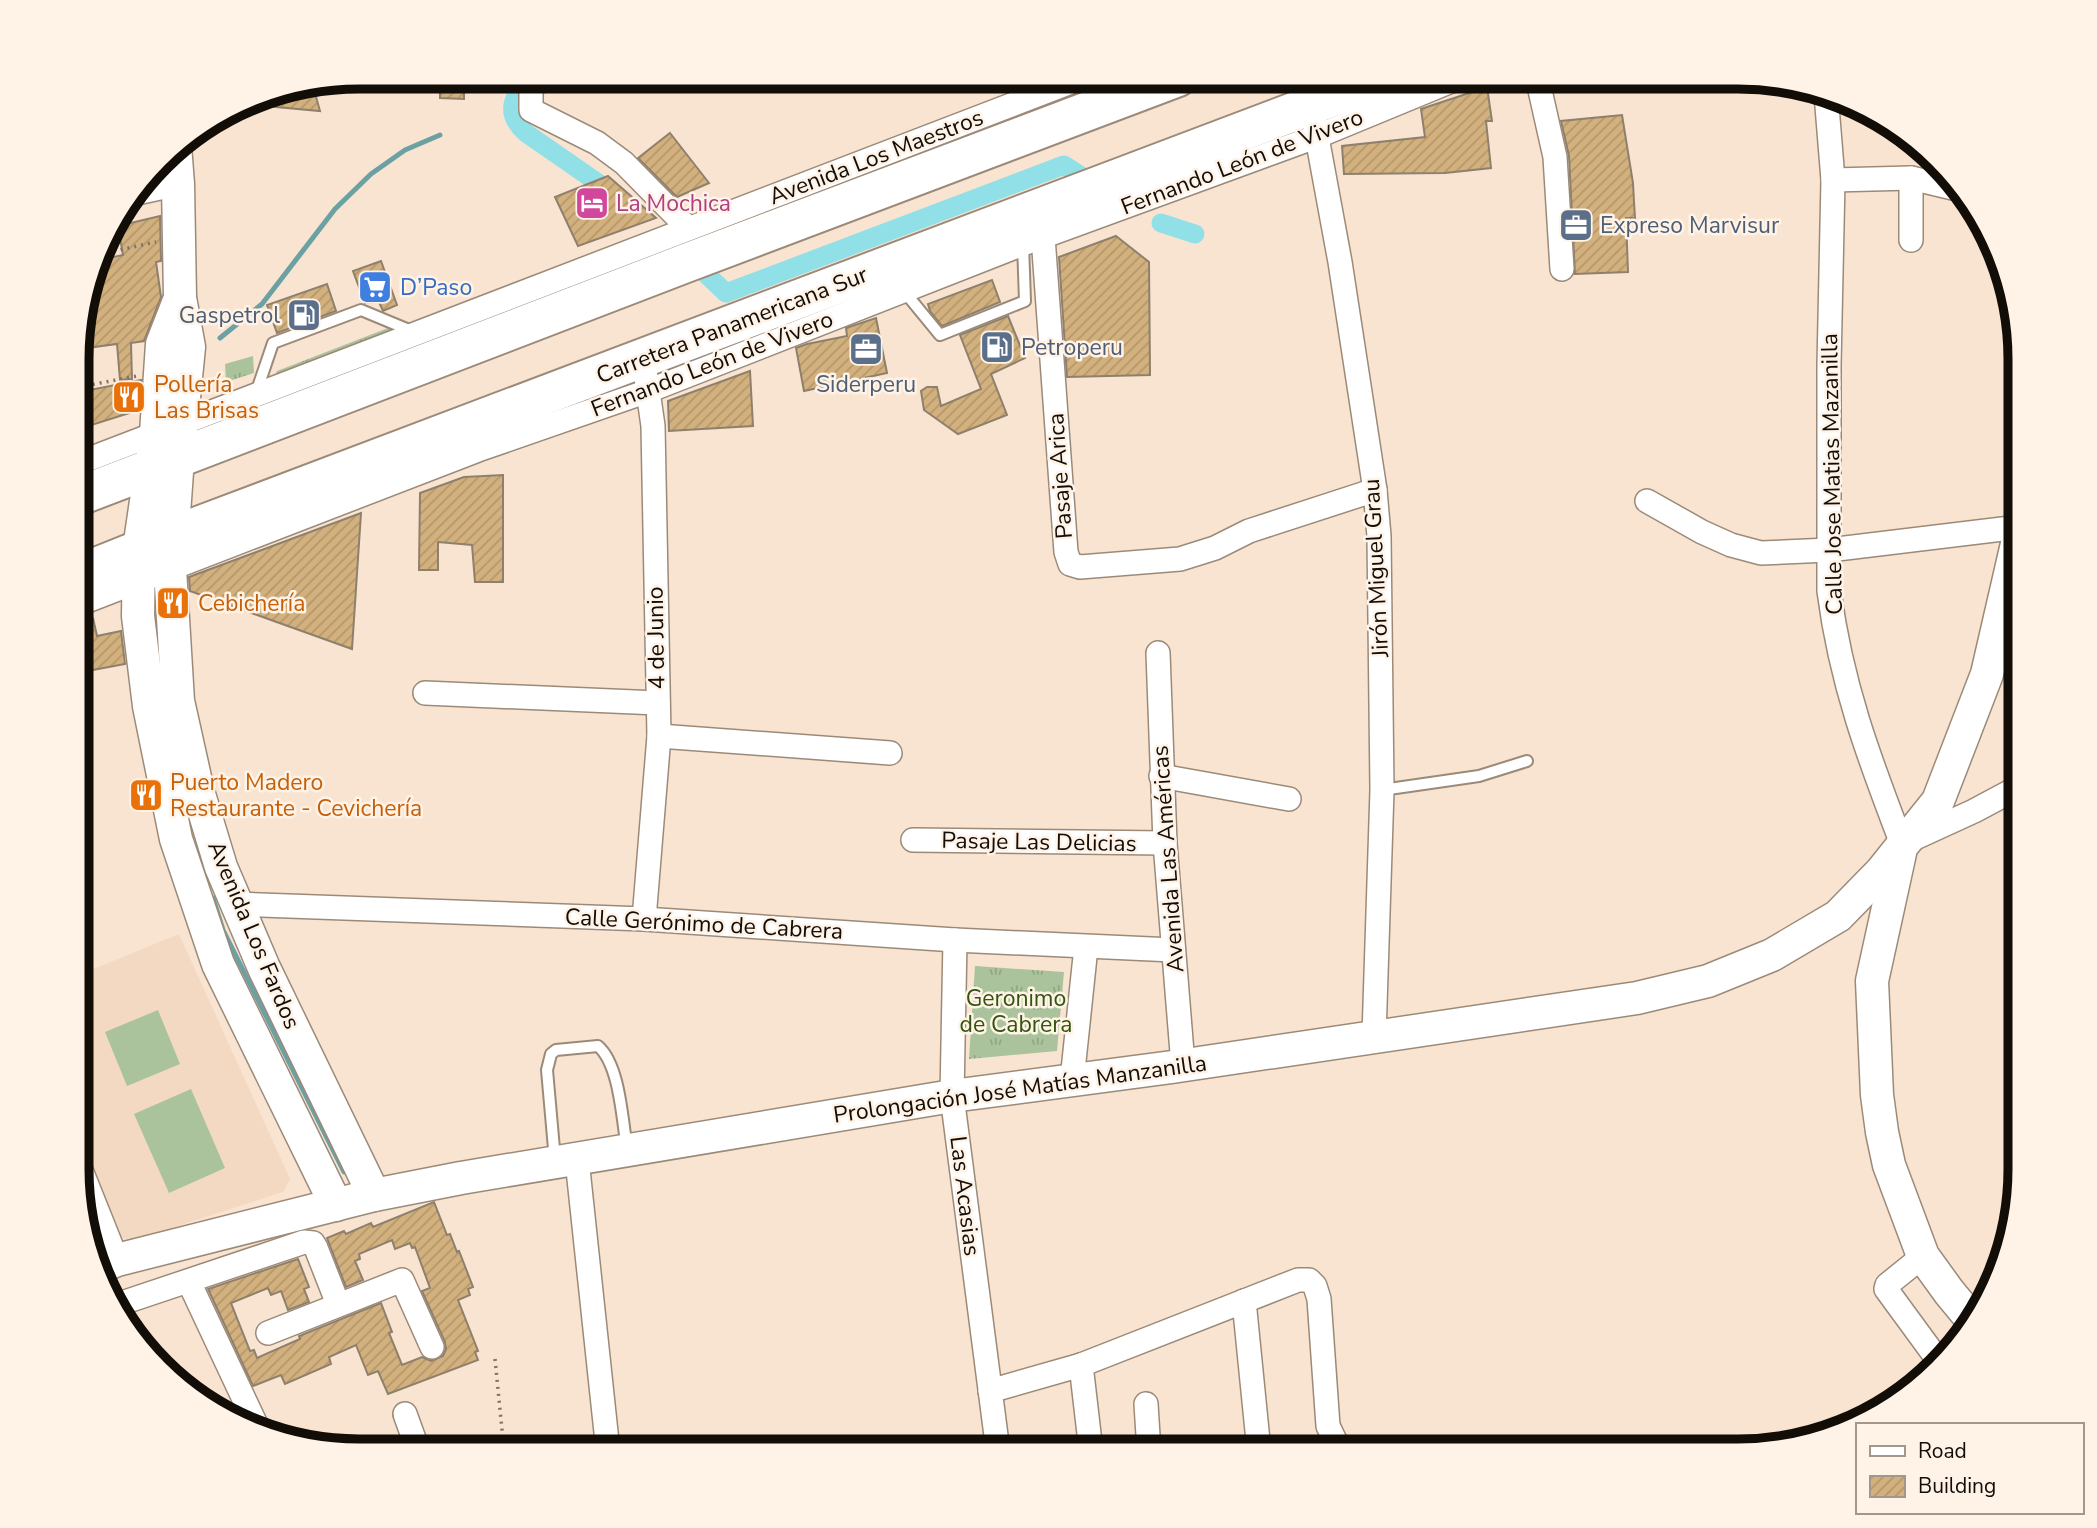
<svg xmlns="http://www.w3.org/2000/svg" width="2097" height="1528" viewBox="0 0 2097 1528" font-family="'Nunito Sans',sans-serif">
<defs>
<pattern id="grass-tufts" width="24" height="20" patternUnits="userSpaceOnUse" patternTransform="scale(1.75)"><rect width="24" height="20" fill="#abc39c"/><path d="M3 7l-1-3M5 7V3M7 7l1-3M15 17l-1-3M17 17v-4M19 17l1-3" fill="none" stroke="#92a685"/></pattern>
<pattern id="building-hatch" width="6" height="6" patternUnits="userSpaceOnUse" patternTransform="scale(1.75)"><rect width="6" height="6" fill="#d3b17e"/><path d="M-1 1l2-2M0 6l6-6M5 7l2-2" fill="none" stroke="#b4976b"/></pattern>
</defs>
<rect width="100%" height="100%" fill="#f8e4d1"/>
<path fill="#f3d9c1" d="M179,934L290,1179L283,1192L131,1241L119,1236L79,1137V975Z"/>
<g fill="url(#grass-tufts)">
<path d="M388,328L398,333L274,380L277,371Z"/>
<path d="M253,356L254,373L226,382L225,364Z"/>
<path d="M975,966L1064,972L1057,1051L969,1059Z"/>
</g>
<g fill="#abc39c">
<path d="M158,1010L180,1064L127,1086L105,1032Z"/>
<path d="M191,1089L225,1168L169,1193L134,1114Z"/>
</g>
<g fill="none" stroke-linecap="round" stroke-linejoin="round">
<g stroke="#6ca1a4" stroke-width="5">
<path d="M220,338L262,304L335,209L371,174L405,150L440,135"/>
<path d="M213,898L223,930L344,1172"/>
</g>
<g stroke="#92e0e7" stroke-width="19">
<path d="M529,77C512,98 504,113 526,133L614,194"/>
<path d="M1161,223L1195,234"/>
<path d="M706,274L726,293L1064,165L1081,176"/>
</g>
</g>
<g fill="url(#building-hatch)" stroke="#8e806d" stroke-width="2">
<path d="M440,77H464V99L440,98Z"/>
<path d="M313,86L320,111L243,104L252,98Z"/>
<path d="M1487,87L1492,121H1486L1491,168L1445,173L1344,174L1342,146L1425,137L1421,109Z"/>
<path d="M1622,115L1633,183L1634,202L1635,218H1626L1628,272L1575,274L1569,156L1561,121Z"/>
<path d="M670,133L709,183L677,197L638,158Z"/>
<path d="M608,176L656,218L578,246L555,197Z"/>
<path d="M160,216L161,261L156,262L161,297L144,341L131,343L132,379L120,380L117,344L79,349V323L99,260L123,255L118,226Z"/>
<path d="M1116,236L1149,262L1150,375L1067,377L1059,257Z"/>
<path d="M381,261L397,305L383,311L379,302L365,303L353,271Z"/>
<path d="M992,280L1000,302L942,326L930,311L928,304Z"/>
<path d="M327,284L336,311L277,333L267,305Z"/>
<path d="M1008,316L1025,358L991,374L1007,415L958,434L924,410L921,391L927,387H937L941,406L981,389L960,335Z"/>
<path d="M876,318L887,373L804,391L796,348L807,344L847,336L846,328Z"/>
<path d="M750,371L753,426L669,431L668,401Z"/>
<path d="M141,380L139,410L79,429V392Z"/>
<path d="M503,475V582H475L472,545L438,542V570H419L420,493L464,477Z"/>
<path d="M361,513L352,649L190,591L189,577Z"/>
<path d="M93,618L97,636L121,631L125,664L82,672L79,660V620Z"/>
<path d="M434,1202L447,1235L450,1234L457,1252L459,1251L473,1287L468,1289L470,1295L458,1300L478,1351L475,1352L478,1360L388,1394L378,1371L368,1375L356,1345L329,1357L331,1364L285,1384L281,1375L253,1386L208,1289L298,1259L309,1287L304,1289L309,1302L288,1310L281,1291L271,1295L268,1288L231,1303L250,1351L254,1350L257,1358L300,1339L299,1336L381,1303L392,1332L389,1333L402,1365L422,1357L431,1361L443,1356L446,1349L445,1342L422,1291L430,1288L415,1247L412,1248L410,1243L395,1249L392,1240L359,1254L360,1259L355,1261L363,1280L346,1287L327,1238L344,1231L346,1234L371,1223L373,1227Z"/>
</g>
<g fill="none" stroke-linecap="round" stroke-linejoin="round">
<g stroke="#9c8a79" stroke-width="14">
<g id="lane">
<path d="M903,290L940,335L1025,301L1023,244"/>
<path d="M256,393L273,343L361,310L414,332"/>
<path d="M1382,790L1479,776L1527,761"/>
<path d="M555,1160L547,1070L551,1054L556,1050L598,1046C620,1065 622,1120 627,1148"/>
</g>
</g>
<g stroke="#9c8a79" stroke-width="26">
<g id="street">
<path d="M542,77L531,89V110L597,143L624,163L688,228"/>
<path d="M1537,77L1555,157L1562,269"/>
<path d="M1826,94L1833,180L1829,365V591C1841,684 1869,758 1902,844L1974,811L2019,787"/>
<path d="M1314,121L1340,262L1375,490L1379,536L1382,790L1374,1036"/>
<path d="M1833,180L1911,178L1953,188"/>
<path d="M137,193L178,184"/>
<path d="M1043,237L1066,552L1070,564L1080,567L1180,559L1215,548L1249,531L1375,490"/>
<path d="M1911,240V178"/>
<path d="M79,463L1084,77"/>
<path d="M1647,501L1702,532L1731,545L1761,553L1829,550L2019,527"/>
<path d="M79,604L478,450L648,391L1023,244L1318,136L1461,77"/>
<path d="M1158,653L1165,843L1183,1065"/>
<path d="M425,693L658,703"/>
<path d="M659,736L890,753"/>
<path d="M1161,776L1289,799"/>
<path d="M913,840L1165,843"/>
<path d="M236,904L644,919L955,940L1173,950"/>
<path d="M644,919L659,736L653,426L646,377"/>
<path d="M955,940L952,1096L998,1451"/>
<path d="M1072,1080L1086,947"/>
<path d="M577,1160L608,1451"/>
<path d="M79,1165L117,1260"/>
<path d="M1923,1256L1887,1285L1886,1289L1938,1360"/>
<path d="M189,1282L259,1431"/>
<path d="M1244,1301L1259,1451"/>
<path d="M113,1306L304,1242L313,1243L316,1248L338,1304"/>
<path d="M268,1333L402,1280L432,1347"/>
<path d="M1081,1365L1091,1451"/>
<path d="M990,1391L1081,1365L1298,1280H1309L1315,1286L1319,1299L1328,1426L1340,1451"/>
<path d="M1146,1404L1149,1451"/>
<path d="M405,1414L418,1450"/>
</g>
</g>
<g stroke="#9c8a79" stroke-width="35">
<g id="secondary">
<path d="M175,146L178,184L180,298L189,347L178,458L170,569L178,701L198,791L221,867L264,968L374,1195"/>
<path d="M180,298L162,344L156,433L139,549L138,616L149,706L176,839L218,964L336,1205"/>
<path d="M1900,853L1872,981L1877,1095L1882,1132L1889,1165L1923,1256L1949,1292L1973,1321"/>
<path d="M100,1267L117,1260L374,1195L461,1178L952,1096L1172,1067L1637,998L1708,981L1772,955L1838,916L1881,872L1938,801L1987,674L2019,535"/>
</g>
</g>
<g stroke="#9c8a79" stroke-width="42">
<g id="highway">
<path d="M79,496L686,263L1178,77"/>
<path d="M79,574L201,525L1386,77"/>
</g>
</g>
<g stroke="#807367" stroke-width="3.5" stroke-dasharray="2 5" stroke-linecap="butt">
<path d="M100,254L156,242"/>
<path d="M79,387L137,376"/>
<path d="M495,1359L504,1450"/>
</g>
<use href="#lane" stroke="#fff" stroke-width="10"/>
<use href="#street" stroke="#fff" stroke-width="23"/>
<use href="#secondary" stroke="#fff" stroke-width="32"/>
<use href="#highway" stroke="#fff" stroke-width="38"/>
</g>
<defs>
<g id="hotel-square" transform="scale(1.75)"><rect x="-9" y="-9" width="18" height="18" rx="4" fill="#d1479c" stroke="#fff3e7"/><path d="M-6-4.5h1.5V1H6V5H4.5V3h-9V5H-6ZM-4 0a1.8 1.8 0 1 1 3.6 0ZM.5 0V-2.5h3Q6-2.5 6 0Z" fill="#fff"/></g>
<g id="office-square" transform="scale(1.75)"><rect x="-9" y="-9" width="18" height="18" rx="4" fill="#5c6f8a" stroke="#fff3e7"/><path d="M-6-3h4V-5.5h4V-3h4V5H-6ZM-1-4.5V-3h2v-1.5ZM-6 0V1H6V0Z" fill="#fff"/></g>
<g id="supermarket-square" transform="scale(1.75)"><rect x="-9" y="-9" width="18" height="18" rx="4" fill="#3f7fe0" stroke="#fff3e7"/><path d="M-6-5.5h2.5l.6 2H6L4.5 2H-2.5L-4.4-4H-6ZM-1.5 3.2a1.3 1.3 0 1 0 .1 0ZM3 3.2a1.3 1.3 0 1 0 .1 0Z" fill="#fff"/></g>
<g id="fuel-square" transform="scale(1.75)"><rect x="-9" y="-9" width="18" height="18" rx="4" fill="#5c6f8a" stroke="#fff3e7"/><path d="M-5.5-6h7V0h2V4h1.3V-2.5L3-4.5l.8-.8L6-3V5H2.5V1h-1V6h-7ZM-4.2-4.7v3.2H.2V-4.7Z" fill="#fff"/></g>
<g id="restaurant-square" transform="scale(1.75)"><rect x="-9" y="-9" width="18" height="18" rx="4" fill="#e8710a" stroke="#fff3e7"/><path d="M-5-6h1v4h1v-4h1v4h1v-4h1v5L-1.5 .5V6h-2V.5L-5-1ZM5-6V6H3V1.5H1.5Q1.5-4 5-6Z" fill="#fff"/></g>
</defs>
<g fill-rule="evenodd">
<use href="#hotel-square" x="592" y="203"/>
<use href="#office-square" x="1576" y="225"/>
<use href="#supermarket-square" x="375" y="287"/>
<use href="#fuel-square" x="304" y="315"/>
<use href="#fuel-square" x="997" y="347"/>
<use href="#office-square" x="866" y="349"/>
<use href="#restaurant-square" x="129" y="397"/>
<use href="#restaurant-square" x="173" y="603"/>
<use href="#restaurant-square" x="146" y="795"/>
</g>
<g text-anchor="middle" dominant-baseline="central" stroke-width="5" stroke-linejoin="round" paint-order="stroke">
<g font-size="23" fill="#130d07" stroke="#fff3e7">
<text transform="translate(876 157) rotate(-21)">Avenida Los Maestros</text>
<text transform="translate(1242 162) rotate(-21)">Fernando León de Vivero</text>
<text transform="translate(732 325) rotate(-21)">Carretera Panamericana Sur</text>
<text transform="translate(712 364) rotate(-21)">Fernando León de Vivero</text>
<text transform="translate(1832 474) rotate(-91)">Calle Jose Matias Mazanilla</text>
<text transform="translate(1060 476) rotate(-94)">Pasaje Arica</text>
<text transform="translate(1376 568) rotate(-93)">Jirón Miguel Grau</text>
<text transform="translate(656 638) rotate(-91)">4 de Junio</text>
<text transform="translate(1039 842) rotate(1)">Pasaje Las Delicias</text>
<text transform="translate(1168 859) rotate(-94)">Avenida Las Américas</text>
<text transform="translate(704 924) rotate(3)">Calle Gerónimo de Cabrera</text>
<text transform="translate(254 935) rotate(67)">Avenida Los Fardos</text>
<text transform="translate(1020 1089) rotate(-8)">Prolongación José Matías Manzanilla</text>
<text transform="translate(965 1196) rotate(83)">Las Acasias</text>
</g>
<g font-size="23" fill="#b23c85" stroke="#fff3e7" text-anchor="start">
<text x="616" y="203">La Mochica</text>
</g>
<g font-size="23" fill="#4e5e75" stroke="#fff3e7" text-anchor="start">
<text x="1600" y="225">Expreso Marvisur</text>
<text x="280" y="315" text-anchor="end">Gaspetrol</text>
<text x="1021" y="347">Petroperu</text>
<text x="866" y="384" text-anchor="middle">Siderperu</text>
</g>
<g font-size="23" fill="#366cbe" stroke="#fff3e7" text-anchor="start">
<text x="400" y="287">D’Paso</text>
</g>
<g font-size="23" fill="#c56008" stroke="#fff3e7" text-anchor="start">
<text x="154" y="384">Pollería<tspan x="154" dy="26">Las Brisas</tspan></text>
<text x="198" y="603">Cebichería</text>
<text x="170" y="782">Puerto Madero<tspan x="170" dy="26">Restaurante - Cevichería</tspan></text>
</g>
<g font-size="23" fill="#30550c" stroke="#fff3e7">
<text x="1016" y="998">Geronimo<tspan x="1016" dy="26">de Cabrera</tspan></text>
</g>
</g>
<path d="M0 0H2097V1528H0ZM359 89H1738A270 270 0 0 1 2008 359V1169A270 270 0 0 1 1738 1439H359A270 270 0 0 1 89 1169V359A270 270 0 0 1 359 89Z" fill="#fff3e7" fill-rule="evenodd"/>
<path fill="none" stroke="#130d07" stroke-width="9" d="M359 89H1738A270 270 0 0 1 2008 359V1169A270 270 0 0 1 1738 1439H359A270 270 0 0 1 89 1169V359A270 270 0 0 1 359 89Z"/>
<rect x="1856" y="1423" width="228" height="91" fill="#fff3e7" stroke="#a1978d" stroke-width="2"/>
<rect x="1870" y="1446" width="35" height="10" fill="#ffffff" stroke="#a1978d" stroke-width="2"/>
<text x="1918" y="1458" font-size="21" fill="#130d07">Road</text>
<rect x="1870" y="1476" width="35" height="21" fill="url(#building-hatch)" stroke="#a1978d" stroke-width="2"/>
<text x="1918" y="1493" font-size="21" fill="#130d07">Building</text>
</svg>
